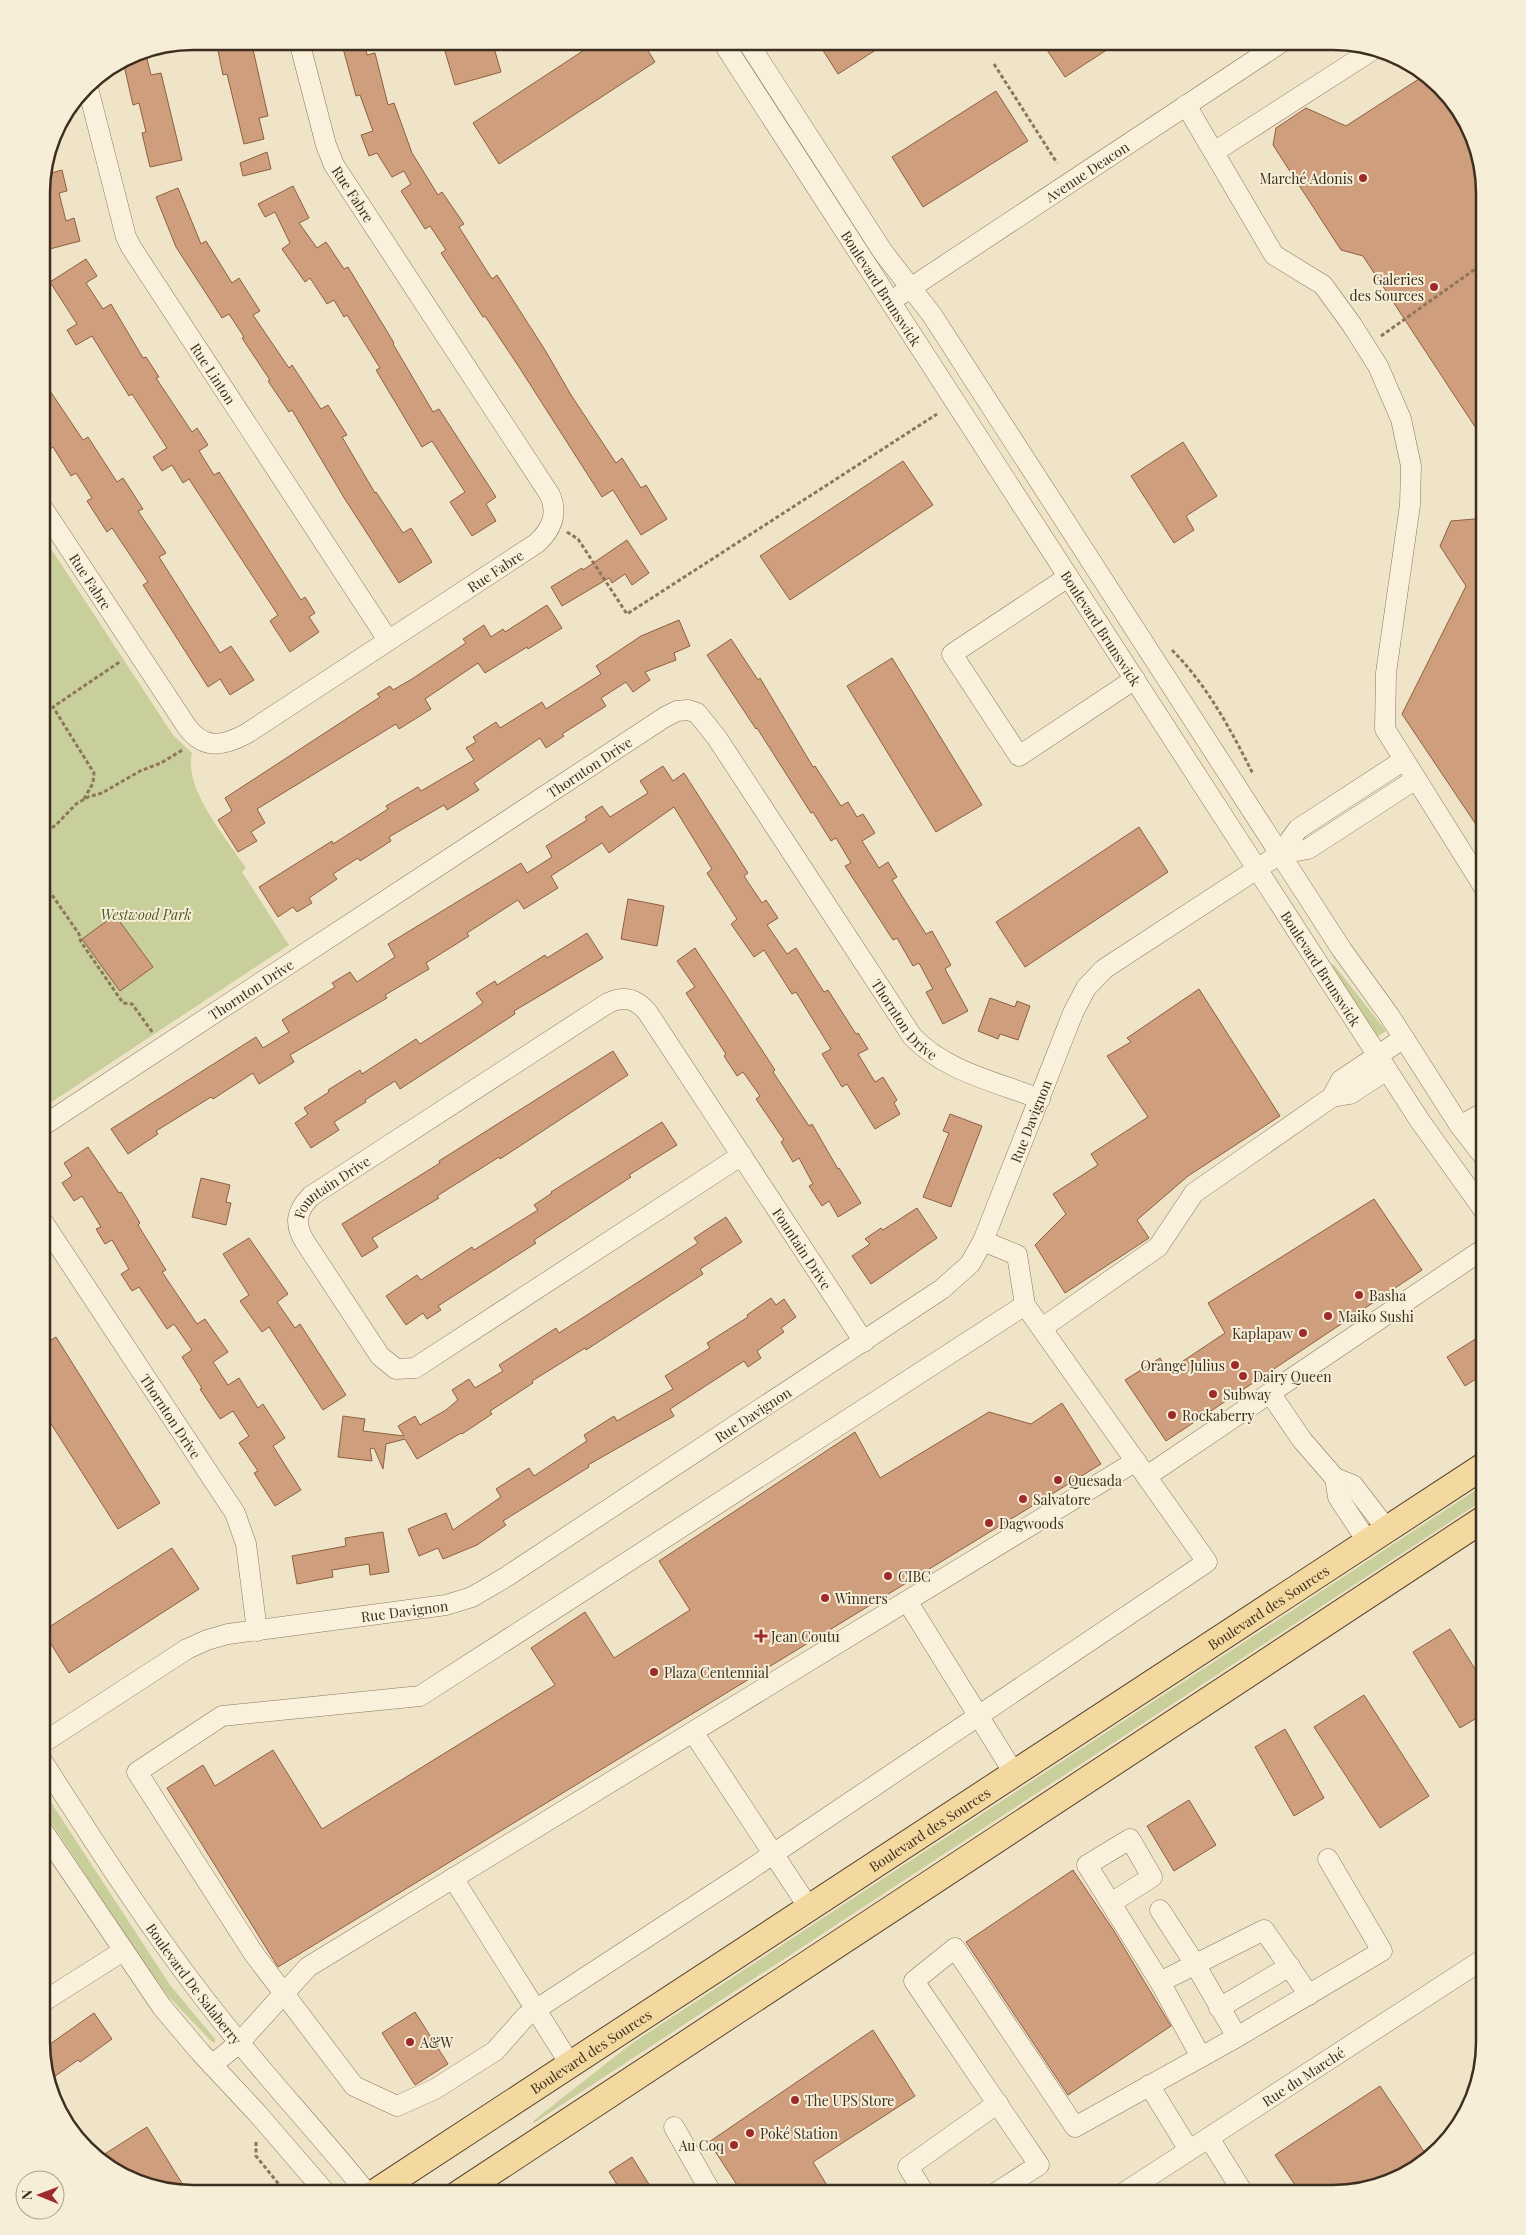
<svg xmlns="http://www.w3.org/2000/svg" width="1526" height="2235" viewBox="0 0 1526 2235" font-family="'Playfair Display',serif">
<rect width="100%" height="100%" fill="#f0e4c8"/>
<g fill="#c9cf9b">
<path d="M42,535L173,735L192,753C183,788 227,839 246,868L242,872L289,945L41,1109Z"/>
<path d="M1334,965L1386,1031L1377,1037L1331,966Z"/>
<path d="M1485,1484V1499L534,2123L533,2121L631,2044Z"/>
<path d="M41,1787L170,1985L215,2039V2043L212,2042L169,1997L139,1956L41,1807Z"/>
</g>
<g fill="#cf9f7d" stroke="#8d5f41">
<path d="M216,41H245L246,46L252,45L268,116L259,118L264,139L244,144L227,74L223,75Z"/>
<path d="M341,41H364L367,55L375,53L388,105L394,103L412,153L438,195L442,192L464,224L459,227L492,279L497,275L545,350L571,395L616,463L622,458L641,488L646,485L667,519L641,535L613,490L602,497L519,367L485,316L483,317L441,253L446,250L430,226L425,229L401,191L411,184L404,171L392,177L377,153L369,156L361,135L373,131L360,95L356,96Z"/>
<path d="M442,41H492L501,72L455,85Z"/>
<path d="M598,41H642L655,62L499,164L473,123Z"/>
<path d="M817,41H890L838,74Z"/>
<path d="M1041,41H1090L1119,42L1065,77Z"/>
<path d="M145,51L151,75L161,73L182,160L150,167L142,133L146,132L139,103L133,105L123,61L135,53Z"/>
<path d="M1425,75L1465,117L1485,193V442L1363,256L1341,250L1273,145L1276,128L1306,108L1346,126Z"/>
<path d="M996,91L1028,141L923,207L892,157Z"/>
<path d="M267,152L271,169L243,176L240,163Z"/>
<path d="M62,170L67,191L59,193L66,221L74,218L80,241L46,250L42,234V183L44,175Z"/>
<path d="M293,186L309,218L299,223L317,248L326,242L344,269L348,267L394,343L393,344L433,412L439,409L496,497L486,504L496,521L472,536L450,502L465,492L432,441L422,447L376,370L380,368L347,315L344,317L334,300L327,304L310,278L305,282L282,249L290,243L275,212L265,217L258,204Z"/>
<path d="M178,188L201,244L206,241L232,283L239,278L260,311L253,315L289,368L292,365L321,409L328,405L347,435L342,437L375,493L376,492L403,533L411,528L432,562L399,583L343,496L292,410L289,412L268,381L270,380L242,338L244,337L229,314L222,318L176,247L156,197Z"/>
<path d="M86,259L97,276L86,283L103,309L111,304L143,358L146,357L159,377L156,378L192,432L197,428L208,445L199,451L214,475L219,472L301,600L305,597L315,613L309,617L319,632L290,652L270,621L278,615L189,479L183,483L172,465L162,471L153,457L167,448L132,394L129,396L92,336L76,345L67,330L77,324L50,282Z"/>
<path d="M42,379L83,440L88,437L117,482L123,478L143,509L138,511L166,553L159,557L220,653L231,646L254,680L230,695L220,679L208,687L143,585L148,582L112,528L107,532L87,501L92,498L76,473L71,476L53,447L49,450L42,439Z"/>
<path d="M1183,442L1217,496L1186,516L1194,530L1174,543L1131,476Z"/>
<path d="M903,461L933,505L790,600L760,556Z"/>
<path d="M1485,518V838L1402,714L1466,586L1440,546L1451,521Z"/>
<path d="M627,540L649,573L632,585L625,574L612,583L609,578L562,606L551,587L582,568L583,570Z"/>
<path d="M547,605L562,628L528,649L527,647L485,673L478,663L425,699L431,709L399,729L396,724L257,809L265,823L251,832L257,841L238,852L218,820L232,811L225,798L380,697L377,694L390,686L393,690L412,679L466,643L463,639L484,625L491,637L503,629L505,632Z"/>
<path d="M679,620L690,646L674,653L676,660L645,672L650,680L633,692L626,682L601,698L606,706L562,734L564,736L546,748L540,738L474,783L479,790L447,810L444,805L389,837L391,841L360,861L358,858L333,874L337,879L309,898L312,903L297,912L293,907L278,917L259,887L332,841L333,844L388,809L386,806L418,787L421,791L474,760L466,748L476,742L473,737L496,722L500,728L542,702L546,709L601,674L596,666L641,636Z"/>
<path d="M731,639L758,680L760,678L813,767L815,766L841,806L848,802L857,817L863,814L875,833L862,841L879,868L888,862L897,877L892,880L926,934L932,931L951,965L945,969L968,1011L943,1024L926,992L933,989L919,963L913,966L897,938L893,940L845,866L851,863L836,838L831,841L813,812L811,813L757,728L756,729L707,655Z"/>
<path d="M892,658L982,805L936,832L847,686Z"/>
<path d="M663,766L673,781L684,773L748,873L744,876L762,903L766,900L778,918L767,925L787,954L796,948L824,992L828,990L856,1034L858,1033L868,1049L858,1054L875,1082L883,1077L897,1100L894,1103L900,1114L875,1129L847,1084L842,1087L822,1054L831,1049L796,992L792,994L764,950L754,957L731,924L737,919L707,873L712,869L674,807L609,853L602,843L551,876L558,888L524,909L518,900L467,933L469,936L426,963L429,969L385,995L387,998L290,1055L294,1062L259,1084L253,1073L213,1099L211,1097L156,1131L158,1134L128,1154L111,1129L256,1037L263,1048L289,1032L282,1020L335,987L332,983L350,972L357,982L395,957L388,944L521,863L527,873L552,857L546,846L587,820L585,817L602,806L610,817L648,793L640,781Z"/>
<path d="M1139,827L1168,872L1025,967L996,922Z"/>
<path d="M628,899L664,906L657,946L621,939Z"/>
<path d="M115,915L153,967L120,991L82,939Z"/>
<path d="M587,933L603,958L514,1011L515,1014L400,1089L395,1081L365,1100L366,1102L334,1122L339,1130L311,1148L295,1123L308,1114L304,1108L329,1092L328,1090L360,1070L362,1074L416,1039L420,1044L473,1010L483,1003L476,993L495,981L497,985L545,955L547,958Z"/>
<path d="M695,948L775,1070L773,1072L809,1126L812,1124L838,1169L839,1168L861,1203L838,1217L829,1201L822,1206L809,1186L813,1184L799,1158L793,1162L781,1142L784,1140L756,1099L760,1096L743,1072L737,1076L724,1056L726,1054L686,993L695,987L677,961Z"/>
<path d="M1199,989L1280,1116L1188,1176L1137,1220L1149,1238L1065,1293L1035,1245L1066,1214L1053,1194L1098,1165L1091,1154L1148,1117L1107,1056L1131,1042L1127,1038Z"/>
<path d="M990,998L1015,1007L1017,1001L1030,1006L1018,1040L1000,1034L998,1039L978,1031Z"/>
<path d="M613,1051L628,1075L500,1159L499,1157L437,1196L439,1198L372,1238L378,1247L362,1257L342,1224L440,1163L439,1161Z"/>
<path d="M950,1114L982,1126L951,1207L923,1197L949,1133L943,1131Z"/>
<path d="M662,1122L677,1145L629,1175L631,1177L534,1240L536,1243L438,1306L441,1310L427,1319L423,1313L406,1325L386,1296L417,1275L421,1280L472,1247L474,1250L538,1210L534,1205L552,1193L551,1192Z"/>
<path d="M88,1147L119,1193L121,1192L140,1223L138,1225L166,1270L162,1272L197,1324L205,1319L228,1352L213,1362L228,1385L239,1378L258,1408L263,1404L285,1438L273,1446L301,1490L275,1506L254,1473L258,1471L239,1443L249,1436L233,1411L220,1419L200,1389L202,1388L182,1357L192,1350L174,1324L167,1329L139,1287L132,1291L121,1274L129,1269L112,1240L105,1244L96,1229L101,1227L82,1196L74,1201L62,1183L72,1176L64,1163Z"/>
<path d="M201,1178L230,1185L226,1202L231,1203L226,1225L192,1217Z"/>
<path d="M1374,1199L1422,1270L1166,1441L1125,1380L1160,1358L1168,1371L1225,1333L1208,1303Z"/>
<path d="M917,1208L937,1238L871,1284L852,1256L870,1244L865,1239L881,1228L883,1230Z"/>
<path d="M726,1217L742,1242L700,1269L703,1274L586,1350L585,1348L532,1381L533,1383L490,1411L492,1414L462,1434L461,1433L417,1459L405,1439L386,1444L383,1469L374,1448L370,1449L372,1461L338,1457L343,1416L365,1419L363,1431L404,1436L398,1426L415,1416L420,1425L446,1410L458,1400L452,1390L469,1379L475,1388L503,1371L499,1365L556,1328L559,1333L646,1277L698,1243L694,1238Z"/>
<path d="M249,1238L288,1294L277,1302L295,1328L300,1324L346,1395L323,1410L269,1327L262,1332L240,1301L249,1295L223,1254Z"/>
<path d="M771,1298L776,1305L784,1299L796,1317L781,1328L784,1332L757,1351L761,1358L748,1367L744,1361L670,1409L674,1416L588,1465L589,1467L503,1521L506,1525L477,1545L443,1559L438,1548L419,1556L408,1529L446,1513L453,1530L501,1497L496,1489L529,1468L534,1476L587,1441L584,1435L614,1416L617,1421L673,1389L665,1376L710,1348L707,1343L748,1317L747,1315Z"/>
<path d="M56,1337L160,1503L118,1529L41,1408V1346Z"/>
<path d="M1477,1338L1485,1350V1373L1465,1386L1447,1357Z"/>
<path d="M1062,1403L1101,1464L278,1967L167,1788L203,1765L215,1786L273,1750L322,1829L555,1685L531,1648L585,1612L614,1658L690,1610L659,1561L855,1432L880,1478L989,1412L1031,1424Z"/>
<path d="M383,1532L389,1572L370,1575L369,1564L332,1570L333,1577L297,1584L292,1556L346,1546L345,1538Z"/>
<path d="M172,1548L199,1589L69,1673L43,1631Z"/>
<path d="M1450,1629L1485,1685V1713L1460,1728L1413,1652Z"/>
<path d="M1364,1695L1429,1796L1380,1828L1314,1727Z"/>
<path d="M1285,1729L1324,1798L1294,1816L1255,1747Z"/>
<path d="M1189,1800L1216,1845L1174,1871L1147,1826Z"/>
<path d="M1073,1870L1114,1931L1171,2026L1068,2095L966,1942Z"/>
<path d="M415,2012L448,2064L415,2085L382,2033Z"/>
<path d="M94,2013L112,2039L80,2062L78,2060L51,2079L43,2049Z"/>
<path d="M873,2030L915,2096L813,2162L832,2194H743L709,2142Z"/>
<path d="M1380,2086L1427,2156L1409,2174L1333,2194H1301L1275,2155Z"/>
<path d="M147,2127L188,2193L117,2173L100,2157Z"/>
<path d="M632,2157L655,2194H623L609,2172Z"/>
</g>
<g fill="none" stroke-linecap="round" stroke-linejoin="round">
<g stroke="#8d765c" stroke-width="21">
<g id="minor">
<path id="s1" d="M722,41L1420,1121L1485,1212"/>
<path d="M747,41L883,252L932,315L1342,950L1389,1015L1460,1126L1485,1158"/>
<path id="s2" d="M87,84L126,237L131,247L388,640"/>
<path d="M1186,105L1274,255L1323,285L1352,325L1378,366L1401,419L1411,466L1410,505L1386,673L1385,729L1485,889"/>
<path d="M1214,152L1371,51"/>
<path id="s3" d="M900,295L1282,42"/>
<path id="s4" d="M42,507L187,727C204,750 223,746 246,734L537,543C552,529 558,514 550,495L334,165L326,145L299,41"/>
<path d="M1068,577L952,654L1019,756L1135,679"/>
<path d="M1280,854L1308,849L1416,779"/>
<path d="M1332,1097L1341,1080L1404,1038"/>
<path d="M1460,1126L1485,1112"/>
<path id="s5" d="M41,1127L665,717L677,711L688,710L697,713L717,738L912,1036C944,1071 997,1082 1040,1099"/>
<path id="s6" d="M742,1155L415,1368L396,1369L380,1356L305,1242C294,1224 296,1211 311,1196L608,1003C625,995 637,999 648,1013L864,1342"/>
<path id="s7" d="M41,1219L235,1513L246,1544L257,1631"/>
<path d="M983,1241L1017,1255L1025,1305L1207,1562L739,1877L526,2016L495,2051L435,2089L397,2106L354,2086L254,1954L137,1772L222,1716L420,1696L1025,1305"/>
<path d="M1042,1328L1158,1247L1194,1193L1332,1097L1350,1094L1387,1070"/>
<path d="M1270,1393L1302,1440L1335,1478L1353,1485L1386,1528"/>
<path d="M1147,1476L1485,1248"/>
<path d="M1335,1478L1338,1497L1367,1541"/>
<path d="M907,1601L1014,1773"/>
<path d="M693,1732L809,1908"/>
<path id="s8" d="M41,1744L187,1649L207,1640L228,1634L446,1605L472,1597L506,1577L942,1289L970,1264L983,1241L1073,1013L1086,988L1104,969L1280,854L1298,829L1404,760"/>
<path id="s9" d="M41,1759C96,1845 151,1931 214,2011C263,2074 318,2132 367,2193"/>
<path d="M41,1828L162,2007L200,2052L257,2113L326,2193"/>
<path d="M453,1878L570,2064"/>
<path d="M1111,1903L1152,1877L1130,1839L1087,1865L1160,1982L1201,2057"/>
<path d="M1160,1982L1264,1930L1309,1995"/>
<path d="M41,2003L123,1951"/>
<path d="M1219,2008L1290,1966"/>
<path d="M1237,2037L1382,1951L1328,1859"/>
<path d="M212,2065L239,2043L308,1967L1136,1461"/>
<path d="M1149,2085L1189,2150"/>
<path d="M674,2127L712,2194"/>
<path d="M1209,2138L1244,2194"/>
<path d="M925,2194L908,2167L998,2103"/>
<path d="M994,2194L1039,2165L914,1981L955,1948L1075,2127L1237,2037L1195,1964L1160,1910"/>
<path id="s10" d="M1122,2194L1485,1958"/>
</g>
</g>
<g stroke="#5b4430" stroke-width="28">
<g id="major">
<path id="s11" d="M374,2193L1485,1465"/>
<path d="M458,2194L1485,1518"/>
</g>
</g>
<g stroke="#8d765c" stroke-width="3" stroke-dasharray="4 2.5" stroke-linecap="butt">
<path d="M994,64L1057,163"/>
<path d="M1476,267L1485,282"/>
<path d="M1381,336L1485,262"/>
<path d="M567,532L578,539L627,614L937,414"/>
<path d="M1172,650C1207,685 1231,730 1253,774"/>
<path d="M84,799L93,783L94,773L53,707L121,661"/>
<path d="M41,835L56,825L76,804L88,797L102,793L140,771L161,763L184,749"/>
<path d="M41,879L79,934L81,942L123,1003L132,1004L153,1033"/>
<path d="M256,2142V2156L286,2193"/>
</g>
<use href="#minor" stroke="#faf1dc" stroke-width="20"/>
<use href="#major" stroke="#f3d9a0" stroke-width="26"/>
</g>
<g fill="#9e2a2b" stroke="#f7eed8" stroke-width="2">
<circle cx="1363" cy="178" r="5"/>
<circle cx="1434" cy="287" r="5"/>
<circle cx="1359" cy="1295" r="5"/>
<circle cx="1328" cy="1316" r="5"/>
<circle cx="1303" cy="1333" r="5"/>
<circle cx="1235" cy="1365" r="5"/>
<circle cx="1243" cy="1376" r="5"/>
<circle cx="1213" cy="1394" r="5"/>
<circle cx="1172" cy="1415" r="5"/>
<circle cx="1058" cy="1480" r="5"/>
<circle cx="1023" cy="1499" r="5"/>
<circle cx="989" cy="1523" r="5"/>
<circle cx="888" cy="1576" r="5"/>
<circle cx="825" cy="1598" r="5"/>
<path d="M758.5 1628.5h5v5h5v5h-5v5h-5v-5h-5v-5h5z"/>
<circle cx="654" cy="1672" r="5"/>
<circle cx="410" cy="2042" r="5"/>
<circle cx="795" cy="2100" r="5"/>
<circle cx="750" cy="2133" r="5"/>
<circle cx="734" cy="2145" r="5"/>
</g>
<g text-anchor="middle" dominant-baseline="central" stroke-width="4" stroke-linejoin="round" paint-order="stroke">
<g font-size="14" fill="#3d2e20" stroke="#f7eed8">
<text stroke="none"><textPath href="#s3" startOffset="224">Avenue Deacon</textPath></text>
<text transform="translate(353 194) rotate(57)">Rue Fabre</text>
<text stroke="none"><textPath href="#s1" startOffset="294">Boulevard Brunswick</textPath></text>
<text stroke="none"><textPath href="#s2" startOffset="320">Rue Linton</textPath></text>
<text stroke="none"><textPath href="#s4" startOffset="628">Rue Fabre</textPath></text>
<text stroke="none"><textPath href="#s4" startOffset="89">Rue Fabre</textPath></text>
<text stroke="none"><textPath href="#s1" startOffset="699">Boulevard Brunswick</textPath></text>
<text stroke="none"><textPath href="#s5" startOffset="656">Thornton Drive</textPath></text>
<text stroke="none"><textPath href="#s1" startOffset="1104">Boulevard Brunswick</textPath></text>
<text stroke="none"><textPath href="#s5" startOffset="251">Thornton Drive</textPath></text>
<text stroke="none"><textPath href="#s5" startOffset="1151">Thornton Drive</textPath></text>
<text stroke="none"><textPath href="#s8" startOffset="1220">Rue Davignon</textPath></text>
<text stroke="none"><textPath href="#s6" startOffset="639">Fountain Drive</textPath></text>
<text stroke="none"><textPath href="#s6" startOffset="1299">Fountain Drive</textPath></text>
<text stroke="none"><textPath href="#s8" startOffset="800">Rue Davignon</textPath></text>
<text stroke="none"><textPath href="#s7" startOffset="236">Thornton Drive</textPath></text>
<text stroke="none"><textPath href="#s11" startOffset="1069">Boulevard des Sources</textPath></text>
<text stroke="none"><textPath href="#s8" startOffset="396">Rue Davignon</textPath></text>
<text stroke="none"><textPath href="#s11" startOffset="664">Boulevard des Sources</textPath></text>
<text stroke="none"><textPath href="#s9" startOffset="272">Boulevard De Salaberry</textPath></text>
<text stroke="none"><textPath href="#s11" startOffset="259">Boulevard des Sources</textPath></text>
<text stroke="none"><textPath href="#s10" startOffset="216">Rue du Marché</textPath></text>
</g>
<g font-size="14" fill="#3d2e20" stroke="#f7eed8" text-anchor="start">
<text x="1353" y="178" text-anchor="end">Marché Adonis</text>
<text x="1424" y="279" text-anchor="end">Galeries<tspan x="1424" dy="16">des Sources</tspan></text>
<text x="1369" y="1295">Basha</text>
<text x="1338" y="1316">Maiko Sushi</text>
<text x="1293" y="1333" text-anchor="end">Kaplapaw</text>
<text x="1225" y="1365" text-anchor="end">Orange Julius</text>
<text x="1253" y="1376">Dairy Queen</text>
<text x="1223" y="1394">Subway</text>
<text x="1182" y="1415">Rockaberry</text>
<text x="1068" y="1480">Quesada</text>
<text x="1033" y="1499">Salvatore</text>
<text x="999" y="1523">Dagwoods</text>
<text x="898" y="1576">CIBC</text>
<text x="835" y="1598">Winners</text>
<text x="771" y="1636">Jean Coutu</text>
<text x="664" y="1672">Plaza Centennial</text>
<text x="420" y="2042">A&amp;W</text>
<text x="805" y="2100">The UPS Store</text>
<text x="760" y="2133">Poké Station</text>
<text x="724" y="2145" text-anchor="end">Au Coq</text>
</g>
<g font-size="14" font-style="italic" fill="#4d5a26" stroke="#f7eed8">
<text x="146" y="914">Westwood Park</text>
</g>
</g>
<path d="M0 0H1526V2235H0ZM193 50H1333A143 143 0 0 1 1476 193V2042A143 143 0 0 1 1333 2185H193A143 143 0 0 1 50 2042V193A143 143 0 0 1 193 50Z" fill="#f7eed8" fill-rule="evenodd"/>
<path fill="none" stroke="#3d2e20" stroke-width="2.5" d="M193 50H1333A143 143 0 0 1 1476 193V2042A143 143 0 0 1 1333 2185H193A143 143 0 0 1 50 2042V193A143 143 0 0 1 193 50Z"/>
<g transform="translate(40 2195) rotate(271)"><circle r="24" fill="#f7eed8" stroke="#ada18e"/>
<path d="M0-4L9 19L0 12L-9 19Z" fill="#9e2a2b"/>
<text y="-8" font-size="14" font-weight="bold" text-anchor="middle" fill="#3d2e20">N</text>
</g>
</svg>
